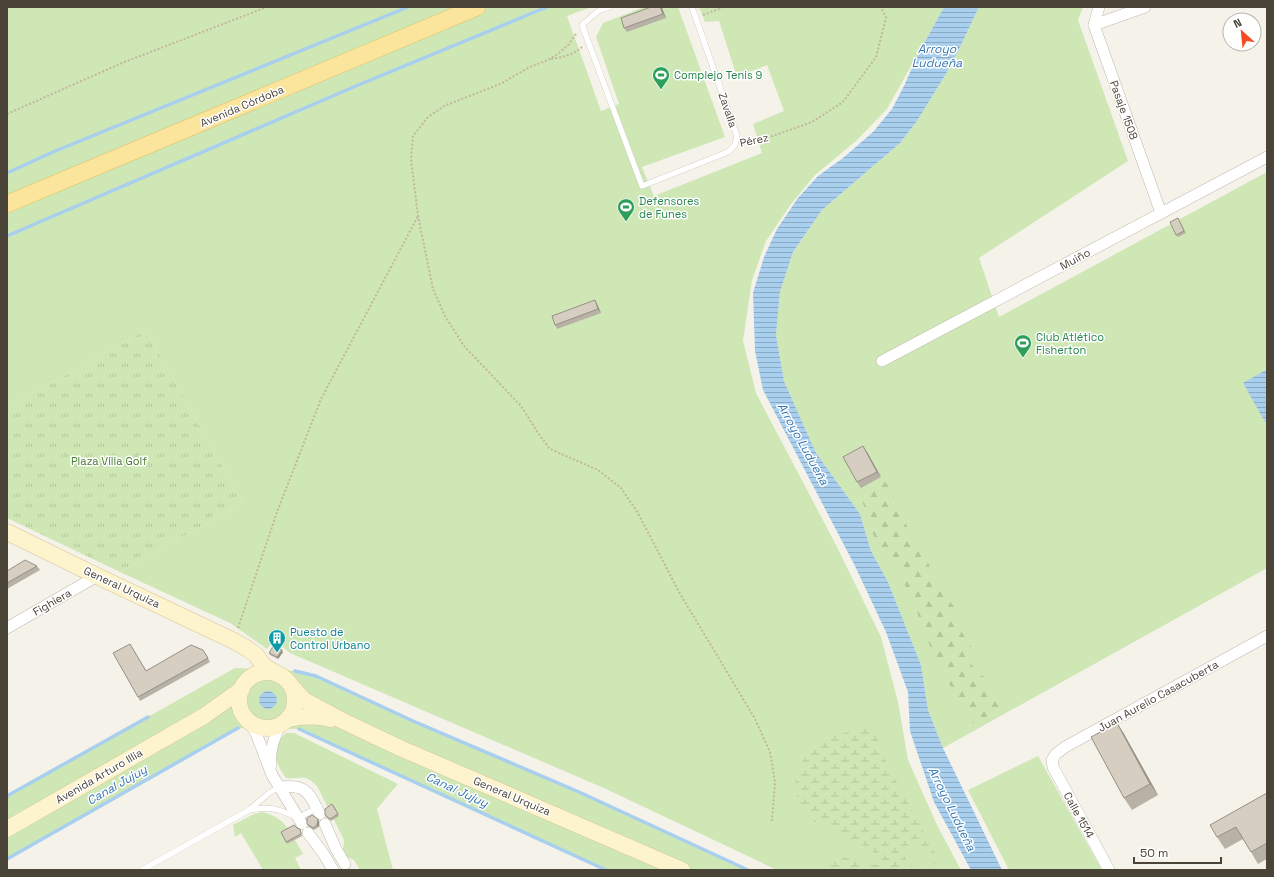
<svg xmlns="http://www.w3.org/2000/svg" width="1274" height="877" viewBox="0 0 1274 877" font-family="'Space Grotesk',sans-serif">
<defs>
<pattern id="forest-firs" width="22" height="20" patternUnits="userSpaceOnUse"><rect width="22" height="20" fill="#cee7b5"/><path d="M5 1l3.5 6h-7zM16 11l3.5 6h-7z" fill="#b2c79c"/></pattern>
<pattern id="wetland-marsh" width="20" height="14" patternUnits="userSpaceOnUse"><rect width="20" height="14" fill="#cee7b5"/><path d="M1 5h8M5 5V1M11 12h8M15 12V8" fill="none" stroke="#b2c79c"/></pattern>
<pattern id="park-tufts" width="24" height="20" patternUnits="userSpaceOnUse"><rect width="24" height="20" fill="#cee7b5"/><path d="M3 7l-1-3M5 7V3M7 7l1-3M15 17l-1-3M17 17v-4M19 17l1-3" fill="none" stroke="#b2c79c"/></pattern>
<pattern id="water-rules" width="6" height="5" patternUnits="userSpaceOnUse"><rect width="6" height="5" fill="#a9cfef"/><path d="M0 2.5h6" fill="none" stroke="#8caac3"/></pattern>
</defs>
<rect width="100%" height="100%" fill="#f5f2ea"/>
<g fill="#cee7b5">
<path d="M7,7H592L567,16L601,111L619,104L596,37L603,23L644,7H678L725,137L642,167L654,196L762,153L753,124L784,111L767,65L737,77L719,21L705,22L699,7H944L887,109L856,141L815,175L791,204L766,241L752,280L743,341L756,393L836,545L881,637L898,702L908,760L938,827L961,870H777L606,789L290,653L274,640L267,649L230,623L120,572L243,503L146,330L7,408Z"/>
<path d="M979,7H1083L1078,20L1128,161L979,258L999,317L1267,172V568L943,748L928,710L921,665L888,582L871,551L860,514L816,453L784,381L776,335L780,292L793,252L822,210L900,143L917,121L952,64Z"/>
<path d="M235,668L295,671L316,676L413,721L579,792L748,870H606L299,729L238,728L7,859V796Z"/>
<path d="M286,733H294L398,784L390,793L377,809L393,870H360L354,860L344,856L343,851L344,840L317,786C303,772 301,780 286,778C274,763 271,746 286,733Z"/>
<path d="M1038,756L1102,870H1009L968,790Z"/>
<path d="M262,812C275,815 282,820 289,830L287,844L295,840L303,854L295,858L301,870H263L241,833L235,837L233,825L254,814Z"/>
</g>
<path fill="url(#forest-firs)" d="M883,481L891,486L895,501L914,541L923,552L929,565L932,580L943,591L954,607L957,625L971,646V662L975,673L988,678L987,686L998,692L1007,708L973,723L941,670L921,626L915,603L895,569L875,540L861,497L869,487Z"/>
<path fill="url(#wetland-marsh)" d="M868,728L875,733L888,766L936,855L935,865L919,844H909L903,853L906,860L916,870H826V865L832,858L840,856L875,865L884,863L880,856L864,846L815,822L802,810L796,793L795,775L809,750L833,735Z"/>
<path fill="url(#park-tufts)" d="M146,330L243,503L120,572L7,518V408Z"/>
<g fill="url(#water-rules)">
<path d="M944,7H979L952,64L917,121L900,143L822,210L793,252L780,292L776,335L784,381L816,453L860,514L871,551L888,582L921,665L928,710L943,748L1002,870H971L934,802L910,731L908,692L886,632L855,566L763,390L755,351L753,293L764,257L777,229L798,198L818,176L843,158L873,132L892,109L904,86L918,54Z"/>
<path d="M1266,370L1267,372V421L1265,422L1243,383Z"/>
<circle cx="268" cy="700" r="9"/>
</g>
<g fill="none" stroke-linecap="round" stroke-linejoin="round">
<g stroke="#a9cfef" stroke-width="3.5">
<path d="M7,173L53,152L408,7"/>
<path d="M7,236L356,86L547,7"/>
<path d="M295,671L316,676L413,721L579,792L748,870"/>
<path d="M299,729L606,870"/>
<path d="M7,796L148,717"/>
<path d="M7,859L238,728"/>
</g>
<g stroke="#c0baad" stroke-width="6">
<g id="lane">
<path d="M610,7L598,11L582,25L642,186L728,152L735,145L737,136L692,7"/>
<path d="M249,810C271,806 279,809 298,818L317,808"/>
<path d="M142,870L249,810L269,793L279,787"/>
</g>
</g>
<g stroke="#c0baad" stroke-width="12">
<g id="street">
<path d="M1099,7L1094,25L1161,213"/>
<path d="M1094,25L1145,7"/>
<path d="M882,361L1267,157"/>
<path d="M7,628L97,576"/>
<path d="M250,722L256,733L272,775L302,824"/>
<path d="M271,765C269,750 274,737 281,724"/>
<path d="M279,787C307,784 308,792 320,814"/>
<path d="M325,824L336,849L345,864"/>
<path d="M308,833L323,853L333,870"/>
<path d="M1109,870L1053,767L1052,760L1056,754L1065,747L1267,636"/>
</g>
</g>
<g stroke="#d3c79b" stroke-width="17">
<g id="secondary">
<path d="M7,532L97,576L234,641L248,649L256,655L264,666L279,675"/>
<circle cx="267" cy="700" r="28"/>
<path d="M292,687L304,700L343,721L400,748L682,870"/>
<path d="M288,719C303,716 316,715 331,719"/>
<path d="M7,829L204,716L242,689"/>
</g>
</g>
<g stroke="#e1c36c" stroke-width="18">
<path id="primary" d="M7,204L477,7"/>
</g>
<g stroke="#c2b79e" stroke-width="2" stroke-dasharray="2 2" stroke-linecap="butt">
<path d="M703,15L724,7"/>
<path d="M576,34L569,44L559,53L548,60L530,67L500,84L444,106L428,117L413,136L411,159L418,216L433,289L445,316L464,346L521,406L538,433L550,449L598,470L621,488L638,513L679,592L754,717L770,752L775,782L772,821"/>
<path d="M551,59C563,57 573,55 582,47"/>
<path d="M7,114L122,63L267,7"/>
<path d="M744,143L759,141L812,122L843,102L876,57L886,18L881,7"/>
<path d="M238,628L277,512L321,399L418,216"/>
</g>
<use href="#lane" stroke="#fff" stroke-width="5.5"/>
<use href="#street" stroke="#fff" stroke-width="11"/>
<use href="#secondary" stroke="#fdf3cc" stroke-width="16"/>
<use href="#primary" stroke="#fbe59d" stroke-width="17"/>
</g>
<g fill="#b8b1a5">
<path d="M662,8L666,18L627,32L624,28Z"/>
<path d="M1178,218L1186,233L1178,237L1176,235Z"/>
<path d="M595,300L597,304L601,313L557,329L555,325Z"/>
<path d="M867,452L881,477L861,488L857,482Z"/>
<path d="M37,566L40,570L7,589V571Z"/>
<path d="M130,644L146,671L206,654L210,662L140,701L138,697Z"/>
<path d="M283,652L278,659L270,655L269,653Z"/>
<path d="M1117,723L1124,734L1158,795L1132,810L1124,798Z"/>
<path d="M1267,793V859L1258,864L1251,852L1243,839L1225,849L1217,837Z"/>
<path d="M334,806L339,816L331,821L326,817L325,815Z"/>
<path d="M319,821V827L314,830L308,826L307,824Z"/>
<path d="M297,828L301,831L302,836L287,844L286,842Z"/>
</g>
<g fill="#969086">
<path d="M660,7L662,8L666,18L663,14Z"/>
<path d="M595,300L597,304L601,313L598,309Z"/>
<path d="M863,446L867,452L881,477L877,472Z"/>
<path d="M282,650L283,652L278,659L277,657Z"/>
<path d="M1117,723L1124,734L1158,795L1150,784Z"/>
<path d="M318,819L319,821V827L317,825Z"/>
</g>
<g fill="#d6cec0" stroke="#969086">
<path d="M651,7H660L663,14L624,28L621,18Z"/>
<path d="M1178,218L1184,231L1176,235L1170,222Z"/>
<path d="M595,300L598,309L555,325L552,316Z"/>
<path d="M863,446L877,472L857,482L843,457Z"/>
<path d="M25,560L37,566L7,583V571Z"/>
<path d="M130,644L146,671L191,645L203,650L208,658L138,697L113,653Z"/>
<path d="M274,645L282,650L277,657L269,653Z"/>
<path d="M1117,723L1150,784L1124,798L1091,737Z"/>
<path d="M1267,793V843L1251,852L1236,827L1217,837L1210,825Z"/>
<path d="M332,804L338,814L330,819L325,815V809Z"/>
<path d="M312,815L318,819L317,825L313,828L307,824V818Z"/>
<path d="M294,825L297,828L300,829L301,834L286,842L281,832Z"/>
</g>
<defs>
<g id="stadium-pin" transform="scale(0.9)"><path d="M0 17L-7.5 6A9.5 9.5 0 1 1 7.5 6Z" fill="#2e9e5b" stroke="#fff"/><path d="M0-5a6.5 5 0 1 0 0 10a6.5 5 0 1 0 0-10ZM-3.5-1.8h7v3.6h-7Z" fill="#fff"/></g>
<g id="building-pin" transform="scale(0.9)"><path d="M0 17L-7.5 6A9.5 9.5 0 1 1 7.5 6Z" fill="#0f9aa8" stroke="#fff"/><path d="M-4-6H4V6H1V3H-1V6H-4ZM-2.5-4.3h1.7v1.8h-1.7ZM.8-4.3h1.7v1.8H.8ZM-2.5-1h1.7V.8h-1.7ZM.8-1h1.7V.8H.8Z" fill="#fff"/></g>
</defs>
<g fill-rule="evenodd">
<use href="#stadium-pin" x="661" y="75"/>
<use href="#stadium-pin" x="626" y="207"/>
<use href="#stadium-pin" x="1023" y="343"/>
<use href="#building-pin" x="277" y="638"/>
</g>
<g text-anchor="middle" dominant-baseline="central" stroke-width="3" stroke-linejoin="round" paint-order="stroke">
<g font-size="11" fill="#27864d" stroke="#fff" text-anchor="start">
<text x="674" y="75">Complejo Tenis 9</text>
<text x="639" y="201">Defensores<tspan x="639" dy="13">de Funes</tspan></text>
<text x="1036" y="337">Club Atlético<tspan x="1036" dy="13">Fisherton</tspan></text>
</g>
<g font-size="11" fill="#494338" stroke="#fff">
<text transform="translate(242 106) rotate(-23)">Avenida Córdoba</text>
<text transform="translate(728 110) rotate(71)">Zavalla</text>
<text transform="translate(1124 110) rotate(70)">Pasaje 1508</text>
<text transform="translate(754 140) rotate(-12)">Pérez</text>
<text transform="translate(1075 259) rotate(-28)">Muiño</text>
<text transform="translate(122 587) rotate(25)">General Urquiza</text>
<text transform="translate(52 602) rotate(-30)">Fighiera</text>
<text transform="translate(1158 696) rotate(-29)">Juan Aurelio Casacuberta</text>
<text transform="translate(99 776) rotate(-30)">Avenida Arturo Illia</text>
<text transform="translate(512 796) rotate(23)">General Urquiza</text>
<text transform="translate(1079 815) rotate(61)">Calle 1514</text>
</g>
<g font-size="11" fill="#467a2c" stroke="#fff">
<text x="109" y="461">Plaza Villa Golf</text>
</g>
<g font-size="11" fill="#0d838f" stroke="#fff" text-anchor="start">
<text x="290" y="632">Puesto de<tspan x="290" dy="13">Control Urbano</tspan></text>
</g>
<g font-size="12" font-style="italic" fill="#3377b3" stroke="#fff">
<text x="937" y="49">Arroyo<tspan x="937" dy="14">Ludueña</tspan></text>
<text transform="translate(803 444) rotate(61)">Arroyo Ludueña</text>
<text transform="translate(117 785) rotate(-30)">Canal Jujuy</text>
<text transform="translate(457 790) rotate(25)">Canal Jujuy</text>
<text transform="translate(952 809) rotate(64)">Arroyo Ludueña</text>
</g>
</g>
<rect width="1274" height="877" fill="none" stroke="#494338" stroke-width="16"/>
<g transform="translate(1242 32) rotate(333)"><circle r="19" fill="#ffffff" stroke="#b6b4af"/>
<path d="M0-3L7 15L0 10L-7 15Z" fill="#f44b22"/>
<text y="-6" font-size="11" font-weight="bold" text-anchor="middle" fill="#494338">N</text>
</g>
<path d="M1134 857v6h87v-6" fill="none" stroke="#494338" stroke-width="2"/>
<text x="1140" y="857" font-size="12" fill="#494338" stroke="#ffffff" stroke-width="3" paint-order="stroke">50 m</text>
</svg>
